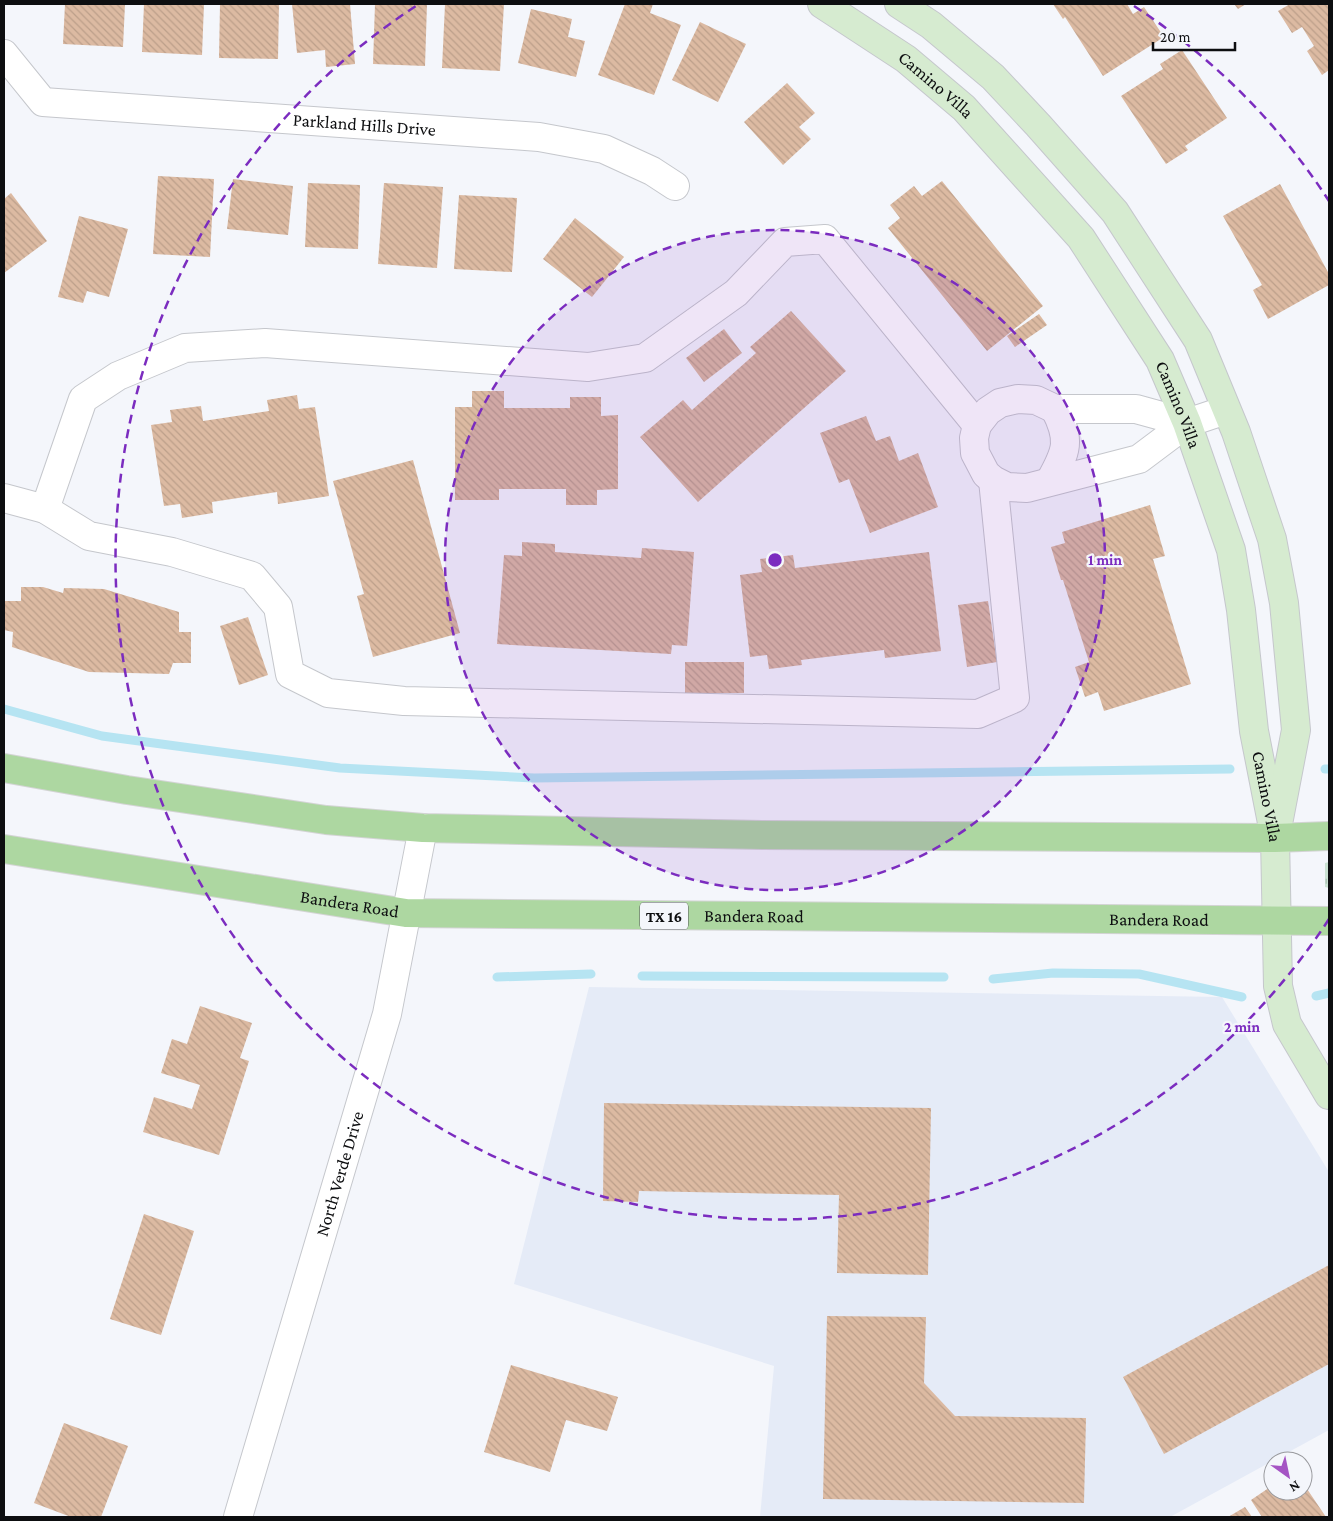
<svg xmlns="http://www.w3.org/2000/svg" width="1333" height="1521" viewBox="0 0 1333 1521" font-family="'Crimson Pro',serif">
<defs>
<pattern id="grass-tufts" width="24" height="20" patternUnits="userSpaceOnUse" patternTransform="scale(1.25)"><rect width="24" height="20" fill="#cae1d2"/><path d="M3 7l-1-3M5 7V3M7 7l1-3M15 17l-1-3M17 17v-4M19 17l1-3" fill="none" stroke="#acc0b3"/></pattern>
<pattern id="building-back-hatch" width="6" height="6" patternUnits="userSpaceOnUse" patternTransform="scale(1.25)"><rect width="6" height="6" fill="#dcbaa2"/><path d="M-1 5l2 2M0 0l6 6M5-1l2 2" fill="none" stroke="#bc9f8a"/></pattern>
</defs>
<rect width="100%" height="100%" fill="#f4f6fb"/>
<path fill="#e5ebf7" d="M589,987L1222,997L1329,1172V1430L1170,1517H760L774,1366L514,1284Z"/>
<path fill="url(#grass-tufts)" d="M1329,862V888L1325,887V863Z"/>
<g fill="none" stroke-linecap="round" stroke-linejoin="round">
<g stroke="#b6e4f2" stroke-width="9">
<path d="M4,709L102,736L340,768L534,778L1230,769"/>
<path d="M1325,769H1329"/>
<path d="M642,976L944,977"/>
<path d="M497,977L591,974"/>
<path d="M993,979L1053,973L1139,974L1242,997"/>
<path d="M1316,996L1329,993"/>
</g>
</g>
<g fill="url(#building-back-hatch)">
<path d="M65,4H125L123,47L63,44Z"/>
<path d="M144,4H204L202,55L142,52Z"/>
<path d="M220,4H279L278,59L219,58Z"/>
<path d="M292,4H350L355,64L326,67L325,50L297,53Z"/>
<path d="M375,4H427L425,66L373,64Z"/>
<path d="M445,4H504L500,71L442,68Z"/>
<path d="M625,4H653L650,13L681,25L654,95L598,75Z"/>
<path d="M1053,4H1127L1133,14L1144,7L1164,37L1103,76L1065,17L1063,19Z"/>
<path d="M1234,4H1246L1238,9Z"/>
<path d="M1290,4H1329V70L1322,75L1307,51L1314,46L1302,27L1292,33L1278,11Z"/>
<path d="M531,9L572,19L568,37L585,41L576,77L518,63Z"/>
<path d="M700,22L746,44L718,102L672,80Z"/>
<path d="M1182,50L1227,118L1185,146L1188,150L1166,164L1121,96L1163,69L1160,64Z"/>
<path d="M787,83L815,113L799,127L811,139L783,165L744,122Z"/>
<path d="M158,176L214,179L210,257L153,254Z"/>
<path d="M233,179L293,186L288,235L227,229Z"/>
<path d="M942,181L1043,306L987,351L888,228L900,218L890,205L914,186L922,196Z"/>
<path d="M308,183L360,185L358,249L305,247Z"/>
<path d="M384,183L443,187L437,268L378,264Z"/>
<path d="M1280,184L1329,274V285L1268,319L1253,290L1262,285L1223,216Z"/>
<path d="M11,193L47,241L4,273V199Z"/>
<path d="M459,195L517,198L512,272L454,269Z"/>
<path d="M79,216L128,229L109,297L87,291L83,303L58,297Z"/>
<path d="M575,218L624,257L592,297L543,259Z"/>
<path d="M791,311L846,371L698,502L640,437L683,400L692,410L756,353L750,347Z"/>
<path d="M1039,314L1047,325L1015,347L1007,336Z"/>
<path d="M724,329L742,353L704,382L686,358Z"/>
<path d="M472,391H504V408H570V397H601V416L618,415V489L597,490V505H566V489H499V500H455V407H472Z"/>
<path d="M297,395L299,409L315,407L329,496L278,504L277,492L212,502L213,513L182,518L180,504L164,506L151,425L172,422L170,410L201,406L203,421L269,411L267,400Z"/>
<path d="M866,416L876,441L890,436L899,461L918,453L938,507L870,533L849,479L839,483L820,433Z"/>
<path d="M413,460L460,633L373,657L357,596L364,594L333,481Z"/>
<path d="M1150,505L1165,556L1153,559L1191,684L1104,711L1098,692L1085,697L1075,667L1089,662L1063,580H1061L1051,547L1065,543L1062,532Z"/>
<path d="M522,542L555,544V552L641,558L642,548L694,552L687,646L672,645L671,654L497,644L504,555L522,556Z"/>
<path d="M929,552L941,651L885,658L884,650L801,660L802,665L769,669L767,655L750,657L740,575L762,572L760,559L793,555L795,568Z"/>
<path d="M21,587H43L63,593L64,588L104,589L179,612V632H191V663H173L169,674L89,672L12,647L13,632L4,630V604L5,601H21Z"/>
<path d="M988,601L997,662L967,667L958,605Z"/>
<path d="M248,617L268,675L239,685L220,626Z"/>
<rect x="685" y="662" width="59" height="31"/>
<path d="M200,1006L252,1023L240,1058L249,1061L219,1155L143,1132L154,1097L192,1109L200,1085L161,1073L172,1039L187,1044Z"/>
<path d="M604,1103L931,1108L928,1275L837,1273L839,1195L639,1191L638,1202L603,1201Z"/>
<path d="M144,1214L194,1231L161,1335L110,1319Z"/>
<path d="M1329,1265V1364L1164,1454L1123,1377Z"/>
<path d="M827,1316L926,1317L924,1383L955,1416L1086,1418L1084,1503L823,1499Z"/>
<path d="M511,1365L618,1397L607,1431L566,1420L550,1472L484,1452Z"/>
<path d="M64,1423L128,1446L101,1517H71L34,1503Z"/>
<path d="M1303,1483L1326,1517H1262L1251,1500L1273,1485V1491H1303Z"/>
<path d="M1245,1507L1252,1517H1228Z"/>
</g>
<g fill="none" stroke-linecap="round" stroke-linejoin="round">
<g stroke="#c5c7cc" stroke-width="30">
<g id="street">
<path id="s1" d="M4,54L43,102L539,137L604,149L652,171L675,186"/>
<path d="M1187,423L1136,409H1055L1036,400L1018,399L1000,403L988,411L977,425L974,438L975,453L986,474L993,480L1007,487L1027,488L1139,459L1187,423L1226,410"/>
<path d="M1050,481C1067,451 1071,440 1055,409"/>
<path d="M4,498L45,509L89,536L172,552L252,576L278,607L290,674L328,693L404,701L978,714L1015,698L993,480"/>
<path d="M45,509L83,399L118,376L185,348L265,343L588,367L645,358L736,293L785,242L825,239L977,425"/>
<path id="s2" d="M238,1517L387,1014L423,828"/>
</g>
</g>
<g stroke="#c5c7cc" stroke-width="30">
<g id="secondary">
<path id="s3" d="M822,4L906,59L964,108L1081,238L1160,360L1187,423L1231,550L1241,610L1254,731L1275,838L1278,986L1287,1024L1329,1095"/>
<path d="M899,4L931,25L993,77L1038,125L1115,212L1198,340L1236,432L1272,539L1284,603L1296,730L1278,824"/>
</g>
</g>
<g stroke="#d3d4d4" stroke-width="30">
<g id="primary">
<path d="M4,768L127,790L326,820L423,828L762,835L1275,838L1329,836"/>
<path id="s4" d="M4,849L406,913L1329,921"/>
</g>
</g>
<use href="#street" stroke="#fff" stroke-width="28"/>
<use href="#secondary" stroke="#d6ebd0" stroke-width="28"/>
<use href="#primary" stroke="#add7a1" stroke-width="28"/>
</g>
<circle cx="775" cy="560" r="330" fill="#7b2cbf" fill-opacity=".12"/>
<g fill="none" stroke="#7b2cbf" stroke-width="2.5" stroke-dasharray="9 6">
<circle cx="775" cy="560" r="330"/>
<path d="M1329 919A660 660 0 1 1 416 6M1134 6A660 660 0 0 1 1329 201"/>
</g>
<g text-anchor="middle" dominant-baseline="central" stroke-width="4.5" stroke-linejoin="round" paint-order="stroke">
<rect fill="#f4f6fb" stroke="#525456" stroke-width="1" x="640" y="902.5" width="48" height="27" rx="4"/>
<g font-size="16" font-weight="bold" fill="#0d0e10">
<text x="664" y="916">TX 16</text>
</g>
<g font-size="18" fill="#0d0e10" stroke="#f4f6fb">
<text stroke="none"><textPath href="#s3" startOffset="140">Camino Villa</textPath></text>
<text stroke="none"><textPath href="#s1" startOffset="384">Parkland Hills Drive</textPath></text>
<text stroke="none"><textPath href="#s3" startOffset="545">Camino Villa</textPath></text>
<text stroke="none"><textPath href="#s3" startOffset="949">Camino Villa</textPath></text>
<text stroke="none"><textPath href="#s4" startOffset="350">Bandera Road</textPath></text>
<text stroke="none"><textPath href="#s4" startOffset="755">Bandera Road</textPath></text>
<text stroke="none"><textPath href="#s4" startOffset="1160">Bandera Road</textPath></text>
<text stroke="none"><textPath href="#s2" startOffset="358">North Verde Drive</textPath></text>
</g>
</g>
<circle cx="775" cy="560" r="8" fill="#7b2cbf" stroke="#f4f6fb" stroke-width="2.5"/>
<g font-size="15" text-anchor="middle" font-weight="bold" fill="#7b2cbf" stroke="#f4f6fb" stroke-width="4.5" stroke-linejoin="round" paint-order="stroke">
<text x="1105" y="565">1 min</text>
<text x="1242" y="1032">2 min</text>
</g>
<rect width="1333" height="1521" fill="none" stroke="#0d0e10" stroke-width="10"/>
<g transform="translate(1288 1476) rotate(147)"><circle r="24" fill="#f4f6fb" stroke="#98999d"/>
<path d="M0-4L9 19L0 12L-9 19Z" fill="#a554c4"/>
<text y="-8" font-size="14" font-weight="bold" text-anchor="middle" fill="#0d0e10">N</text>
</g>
<path d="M1153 42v8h82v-8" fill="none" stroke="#0d0e10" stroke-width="2.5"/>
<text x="1160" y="42" font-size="15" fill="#0d0e10" stroke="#f4f6fb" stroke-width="4" paint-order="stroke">20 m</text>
</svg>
